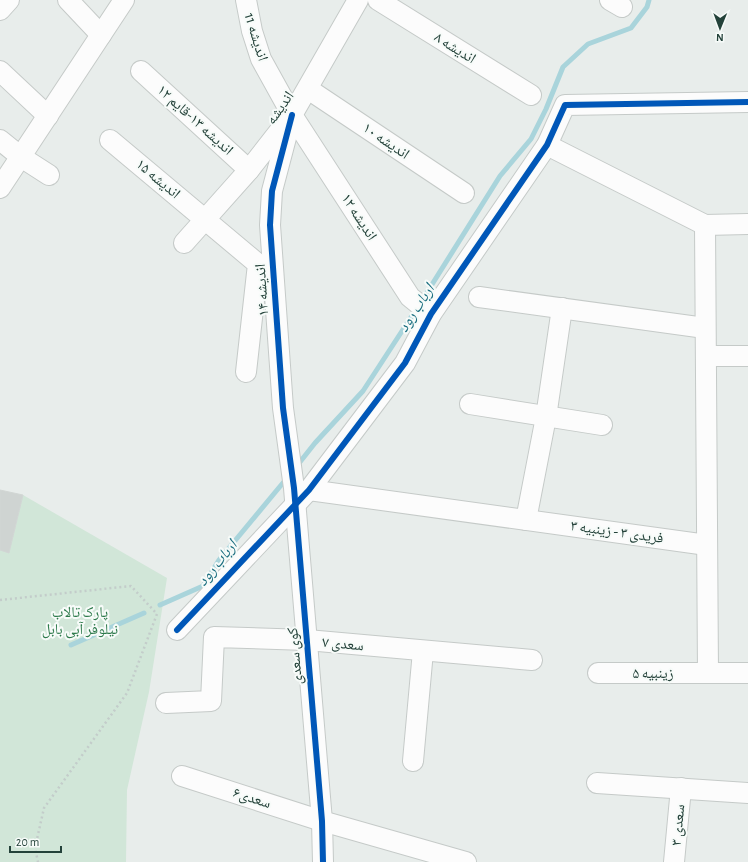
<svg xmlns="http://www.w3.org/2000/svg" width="748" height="862" viewBox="0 0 748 862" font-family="'Alegreya Sans','Noto Naskh Arabic',sans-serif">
<rect width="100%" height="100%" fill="#e8edeb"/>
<path fill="#d1e6d8" d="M23,495L167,578L149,692L127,790L126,862H0V547L10,549Z"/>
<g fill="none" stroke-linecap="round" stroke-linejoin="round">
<g stroke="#a9d4db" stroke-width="5">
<path d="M421,302L500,176L531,139L546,109L563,67L588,44L631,28L647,7L649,0"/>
<path d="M296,467L315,443L363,391L417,308"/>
<path d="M160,605L203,586L219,560L287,478"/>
<path d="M71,645L144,613"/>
</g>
</g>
<path fill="#cfd4d2" stroke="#d1d6d4" d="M0,490L23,495L9,553L0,550Z"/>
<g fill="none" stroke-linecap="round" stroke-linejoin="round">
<g stroke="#c5cac8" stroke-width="22">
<g id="minor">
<path d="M68,0L101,35"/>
<path d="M246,0L252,31L261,59L292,115L410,297L431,314"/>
<path d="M378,0L531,95"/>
<path d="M610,0L622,7"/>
<path d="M0,10L9,0"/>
<path d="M0,71L48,116"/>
<path d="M141,71L249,170"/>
<path d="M308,89L464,193"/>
<path d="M292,115L272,191L270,225L283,408L294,488L322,821L323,862"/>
<path d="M0,140L21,157L49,175"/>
<path d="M110,140L258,264L246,372"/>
<path d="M547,145L705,225L748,224"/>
<path d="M0,188L124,0"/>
<path d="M705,225L708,673"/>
<path d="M184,243L249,170L292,115L358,0"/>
<path d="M479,297L705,328"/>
<path d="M706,356H748"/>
<path d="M470,404L602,425"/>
<path d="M309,490L707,545"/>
<path d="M526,520L546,417L562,308"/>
<path d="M177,630L309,490L405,363L431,314L547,145L565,105L748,102"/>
<path d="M598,673H748"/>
<path d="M166,703L211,701L214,637L307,640L532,660"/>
<path d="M413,761L423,651"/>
<path d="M182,776L322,821L466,862"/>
<path d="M597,783L748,793"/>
<path d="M674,862L681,788"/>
</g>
</g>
<path stroke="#c3ccca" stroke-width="2.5" stroke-dasharray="2 3" stroke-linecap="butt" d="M0,600L131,586L157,614L127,693L44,808L35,848L38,862"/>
<use href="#minor" stroke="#fcfcfc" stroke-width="20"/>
<g stroke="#f7fbf9" stroke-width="8">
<g id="cycleway">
<path d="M292,115L272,191L270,225L283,408L294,488L322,821L323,862"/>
<path d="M177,630L309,490L405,363L431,314L547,145L565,105L748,102"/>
</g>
</g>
<use href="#cycleway" stroke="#0057b8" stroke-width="6"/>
</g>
<g text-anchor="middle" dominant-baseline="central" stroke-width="4" stroke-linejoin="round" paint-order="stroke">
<g font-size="15" fill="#24423a" stroke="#f7fbf9">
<text transform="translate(256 37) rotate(73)">اندیشه 11</text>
<text transform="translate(455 48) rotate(32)">اندیشه ۸</text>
<text transform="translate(280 108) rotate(-55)">اندیشه</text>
<text transform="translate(195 120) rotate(42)">اندیشه ۱۳-قایم ۱۲</text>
<text transform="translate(386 141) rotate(34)">اندیشه ۱۰</text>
<text transform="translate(158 179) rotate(40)">اندیشه ۱۵</text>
<text transform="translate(359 217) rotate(57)">اندیشه ۱۲</text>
<text transform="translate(262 290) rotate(-94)">اندیشه ۱۴</text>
<text transform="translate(617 532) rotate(8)">فریدی ۳ - زینبیه ۳</text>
<text transform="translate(343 644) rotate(5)">سعدی ۷</text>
<text transform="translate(295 656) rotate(-95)">کوی سعدی</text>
<text x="653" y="673">زینبیه ۵</text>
<text transform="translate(252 798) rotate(18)">سعدی۶</text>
<text transform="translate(678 825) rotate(-85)">سعدی ۳</text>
</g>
<g font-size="15" fill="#2d7a4b" stroke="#f7fbf9">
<text x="80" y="612">پارک تالاب<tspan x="80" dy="17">نیلوفر آبی بابل</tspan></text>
</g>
<g font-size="16" font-style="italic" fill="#1c6f80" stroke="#f7fbf9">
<text transform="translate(416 308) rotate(-57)">ارباب رود</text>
<text transform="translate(217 563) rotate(-51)">ارباب رود</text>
</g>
</g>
<g transform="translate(720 28) rotate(181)" stroke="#f7fbf9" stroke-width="3" paint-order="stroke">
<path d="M0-3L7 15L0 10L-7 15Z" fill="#24423a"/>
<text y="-6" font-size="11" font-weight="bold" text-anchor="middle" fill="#24423a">N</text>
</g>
<path d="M10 846v6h51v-6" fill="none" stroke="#24423a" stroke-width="2"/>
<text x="16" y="846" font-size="12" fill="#24423a" stroke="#f7fbf9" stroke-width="3" paint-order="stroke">20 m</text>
</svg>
